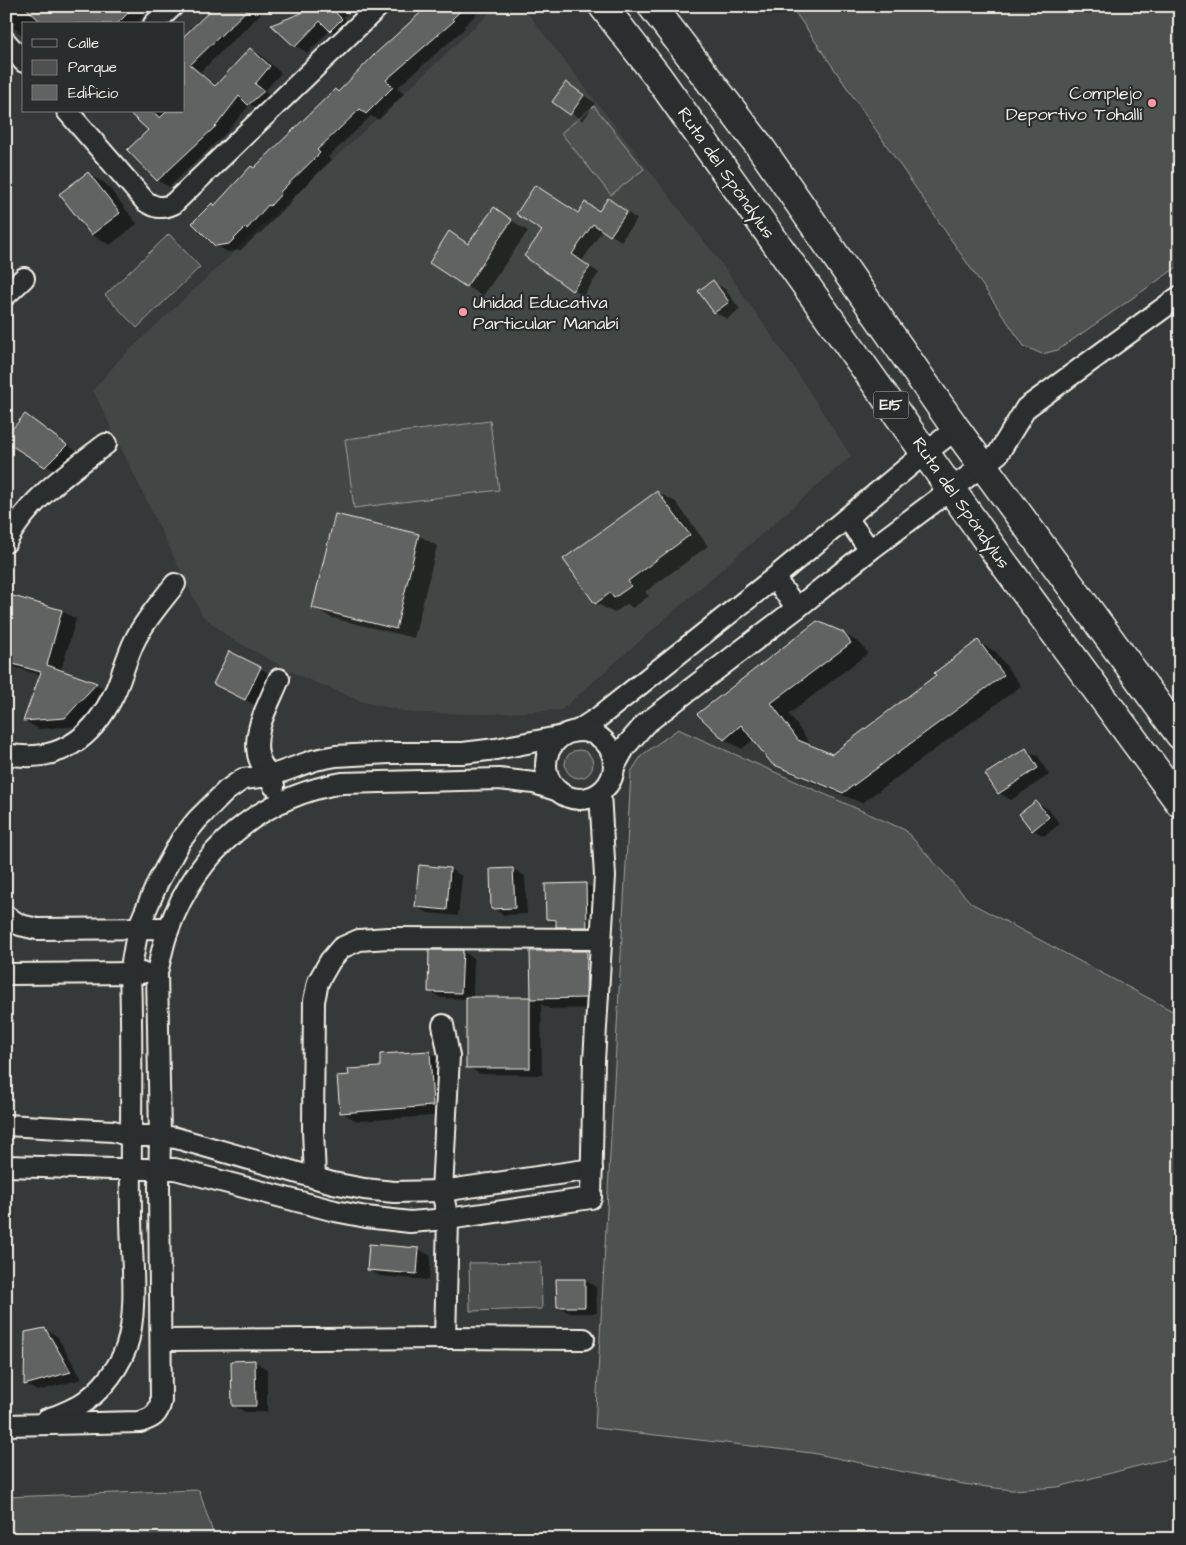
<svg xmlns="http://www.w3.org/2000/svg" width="1186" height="1545" viewBox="0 0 1186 1545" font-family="'Architects Daughter',sans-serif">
<rect width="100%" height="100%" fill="#363939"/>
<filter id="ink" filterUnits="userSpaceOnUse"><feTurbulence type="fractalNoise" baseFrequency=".02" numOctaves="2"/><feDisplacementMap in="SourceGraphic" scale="10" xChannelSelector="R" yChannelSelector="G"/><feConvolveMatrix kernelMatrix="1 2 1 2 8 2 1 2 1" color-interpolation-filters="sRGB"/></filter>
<g filter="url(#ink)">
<path fill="#434645" d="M497,6H522L721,263L794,368L851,456L561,710L487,714L413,713L363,702L298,675L230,638L202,615L93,390L118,361Z"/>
<g fill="#4e514f" stroke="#a1a19c">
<path d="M791,6H1180V265L1058,350L1042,354L1024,346Z"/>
<path d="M594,106L644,169L611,195L561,133Z"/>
<path d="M169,234L200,267L137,328L105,295Z"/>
<path d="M490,421L499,490L354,508L345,439Z"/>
<path d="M678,729L905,830L971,903L1180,1015V1457L1153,1462L1058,1487L1012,1490L963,1484L812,1453L595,1428L631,772L642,755Z"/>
<circle cx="579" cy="764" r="14"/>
<path d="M541,1262L542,1309L470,1311L469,1263Z"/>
<path d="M199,1490L215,1539H6V1497Z"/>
</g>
<g fill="#0007">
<path d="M6,6H144L141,9L145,14L136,24H24V37L13,27L16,23L6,13Z"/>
<path d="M225,6H269L200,72L217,86L251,50L262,56L281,73L265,91L275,98L261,111L250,104L227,132L169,187L157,180L150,130L129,111H184V38L215,8Z"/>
<path d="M302,6H354L343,17L353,26L343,37L330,30L308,53L296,46L308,12Z"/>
<path d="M429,6H485L464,26L465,28L397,88L404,94L379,120L371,116L328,157L331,160L291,200L293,201L282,212L281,211L259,235L258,234L241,250L228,252L216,245L212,205L215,206L338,93Z"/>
<path d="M578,91L595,103L583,121L554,102Z"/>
<path d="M88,174L106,184L137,224L110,245L92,235L61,194Z"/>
<path d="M618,206L637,219L621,241L603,229L582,261L599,273L583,296L525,256L579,214L600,212Z"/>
<path d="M494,209L528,231L483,296L466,286L450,233L469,244Z"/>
<path d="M713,282L725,289L740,309L727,319L715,312Z"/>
<path d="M25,416L78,452L58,473L6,441Z"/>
<path d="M657,492L676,502L708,546L645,592L649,596L633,608L627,604L614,613L596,603Z"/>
<path d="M418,535L437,546L414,638L332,618L314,608Z"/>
<path d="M6,595L62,611L76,619L61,671L96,684L110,692L80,726L39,729L25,721L41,675L6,665Z"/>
<path d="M843,633L861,644L868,653L789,714L813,748L833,756L938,675L978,642L996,652L1021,686L862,803L792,774L773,763L754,739L742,749L724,739Z"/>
<path d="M230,653L273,675L257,706L215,684Z"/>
<path d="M1026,750L1038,756L1049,775L1011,800L999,793Z"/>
<path d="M1036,802L1048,809L1060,824L1044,836L1033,830Z"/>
<path d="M450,869L462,876L458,916L428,913L416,906Z"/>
<path d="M513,869L525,876L527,914L504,915L492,908Z"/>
<path d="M585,884L597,891L598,933H569L548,919Z"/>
<path d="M462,951L474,958L473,998L529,999L532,1000L531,952H587L605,962L604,1008L550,1009L541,1004L542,1075L480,1074L468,1067V999L441,998L429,991Z"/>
<path d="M429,1052L445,1062L448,1115L357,1121L341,1112L350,1076L381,1068Z"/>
<path d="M419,1249L431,1256L429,1280L380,1276L368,1269Z"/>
<path d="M585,1280L596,1287L597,1313H570L558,1307Z"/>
<path d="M45,1329L57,1336L82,1379L37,1391L25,1384Z"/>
<path d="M255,1362L267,1369V1412H245L233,1405Z"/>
</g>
<g fill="#616362" stroke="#f4f1e8">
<path d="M24,6H135L117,24H43Z"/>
<path d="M215,6H251L190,65L215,86L250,48L270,66L255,84L264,91L248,105L239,96L216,126L157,181L127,150L148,130L127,111H152L160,118L167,111H184V36Z"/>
<path d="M305,6H334L332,9L342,19L330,31L320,21L295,47L271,25L309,10Z"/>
<path d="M428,6H466L452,19L454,21L386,80L393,87L366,114L360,109L317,150L320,153L280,192L281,194L270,206L268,205L247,229L246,227L229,244L215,246L192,223L212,203L214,206L251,166L254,168L335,89L338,92L375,54Z"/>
<path d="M566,82L584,95L570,115L552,102Z"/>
<path d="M88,172L120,213L91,235L59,194Z"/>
<path d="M535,185L578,213L585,202L599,211L608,198L627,212L610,236L593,224L572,254L590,267L572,291L524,256L542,231L516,214Z"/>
<path d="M494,207L512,220L466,287L429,263L449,231L468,244Z"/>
<path d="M713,280L729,302L714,313L698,291Z"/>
<path d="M25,414L67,445L45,467L6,442V436Z"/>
<path d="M657,491L690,535L628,581L631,586L614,598L610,593L595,604L563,559Z"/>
<path d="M335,514L419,534L396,629L312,608Z"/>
<path d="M6,594L62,610L47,665L97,683L65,718L23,721L41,672L6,662Z"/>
<path d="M817,621L843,632L851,643L771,703L798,740L832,754L936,675L934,673L978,640L1004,675L843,793L772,764L741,725L724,740L697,714Z"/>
<path d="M229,651L261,667L245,700L213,684Z"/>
<path d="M1026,748L1038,768L998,794L985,774Z"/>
<path d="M1036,801L1049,817L1032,831L1019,814Z"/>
<path d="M419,865L450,868L447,910L415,907Z"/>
<path d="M513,868L515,908L491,909L490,869Z"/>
<path d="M586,883L587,927H556V920L546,919L545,884Z"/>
<path d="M429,950H463L461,993L428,992Z"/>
<path d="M530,951H587L586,998L531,999Z"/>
<rect x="466" y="997" width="64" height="71"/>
<path d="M430,1051L433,1106L340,1113L337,1076L349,1075L348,1069L380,1067V1054Z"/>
<path d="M369,1244L419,1248L417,1274L367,1270Z"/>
<path d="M556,1279H585V1307H557Z"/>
<path d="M45,1328L71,1372L24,1385L25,1332Z"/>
<path d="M255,1360L256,1406H232L231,1361Z"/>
</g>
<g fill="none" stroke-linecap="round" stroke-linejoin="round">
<g stroke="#f4f1e8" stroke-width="24">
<g id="minor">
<path d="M154,24L173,6"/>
<path d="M6,42L24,62"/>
<path d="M67,111L145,201C155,208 162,209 173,204L379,6"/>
<path d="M6,295L24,278"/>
<path d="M847,518L870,550"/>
<path d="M6,542C28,500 69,472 106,444"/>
<path d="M774,578L797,608"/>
<path d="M579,730L599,717L774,578L925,453L956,429"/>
<circle cx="580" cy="765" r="34"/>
<path d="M6,754C57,764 92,740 114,694C122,677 126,658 135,640C145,620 161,602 175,584"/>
<path d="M615,765L625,747L645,724L797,608L870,550L998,454L1026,408L1180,296"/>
<path d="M274,786C270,776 259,764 258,754C253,729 270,702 279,679"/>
<path d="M6,916L20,925L37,929L168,928"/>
<path d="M6,974L142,973"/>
<path d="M443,1025L449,1056L442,1191L448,1219L445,1338"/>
<path d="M6,1125L113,1131L131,1136H160L176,1138L333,1183L364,1189L394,1192L442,1191L592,1169"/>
<path d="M6,1166L113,1169H175L335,1211L366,1217L410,1222L448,1219L591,1198L594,1061L605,876L600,793"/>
<path d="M315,1178L313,1130L314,1001L318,982L330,961L341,948L359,940L388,938L601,939"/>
<path d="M162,1340L445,1338L584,1339"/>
<path d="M47,1419C54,1417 62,1414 68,1411C94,1400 116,1374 126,1348C139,1311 131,1256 131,1216C130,1135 133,1054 130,973L138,928L158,882L181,840L197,820L226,791L243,779L270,776L315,760L336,756L389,753H463L496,749L558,737"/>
<path d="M6,1425L140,1422C153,1418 158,1415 161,1401L159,1187L160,1136L157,972C161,958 163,942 169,928C198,850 260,797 342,783L499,779L534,783L556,790"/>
</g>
</g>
<g stroke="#f4f1e8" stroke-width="31">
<g id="trunk">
<path d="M603,6L658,77L994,550L1180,803"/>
<path d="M652,6L758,144L956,429L1180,735"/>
</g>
</g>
<use href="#minor" stroke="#2a2d2e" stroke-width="20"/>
<use href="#trunk" stroke="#2a2d2e" stroke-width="28"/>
</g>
</g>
<g fill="#ff9aa2" stroke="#2a2d2e" stroke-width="2">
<circle cx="1152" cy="103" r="5"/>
<circle cx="463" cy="312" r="5"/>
</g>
<g text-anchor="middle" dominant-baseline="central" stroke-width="4.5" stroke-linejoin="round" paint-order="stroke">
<rect fill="#2a2d2e" stroke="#b7b6b0" stroke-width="1" x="873.5" y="391.5" width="35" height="27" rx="4"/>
<g font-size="16" font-weight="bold" fill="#f4f1e8">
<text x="891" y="405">E15</text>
</g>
<g font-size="18" fill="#f4f1e8" stroke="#2a2d2e" text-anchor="end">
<text x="1142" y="93">Complejo<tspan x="1142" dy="21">Deportivo Tohallí</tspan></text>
<text x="473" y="302" text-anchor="start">Unidad Educativa<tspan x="473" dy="21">Particular Manabí</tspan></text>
</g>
<g font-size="18" fill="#f4f1e8" stroke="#2a2d2e">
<text transform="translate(726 173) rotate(55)">Ruta del Spóndylus</text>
<text transform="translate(961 503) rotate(55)">Ruta del Spóndylus</text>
</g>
</g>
<rect width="1186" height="1545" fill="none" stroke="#2a2d2e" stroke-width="25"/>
<rect x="12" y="12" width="1161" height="1520" fill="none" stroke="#f4f1e8" stroke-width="2" filter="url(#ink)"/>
<rect x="22" y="22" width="162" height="90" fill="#2a2d2e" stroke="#7b7b78"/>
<rect x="32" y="39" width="25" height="8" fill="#2a2d2e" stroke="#7b7b78"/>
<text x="68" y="48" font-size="15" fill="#f4f1e8">Calle</text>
<rect x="32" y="60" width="25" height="15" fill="#4e514f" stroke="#7b7b78"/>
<text x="68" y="72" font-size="15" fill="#f4f1e8">Parque</text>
<rect x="32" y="85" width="25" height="15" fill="#616362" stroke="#7b7b78"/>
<text x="68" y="98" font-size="15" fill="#f4f1e8">Edificio</text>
</svg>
